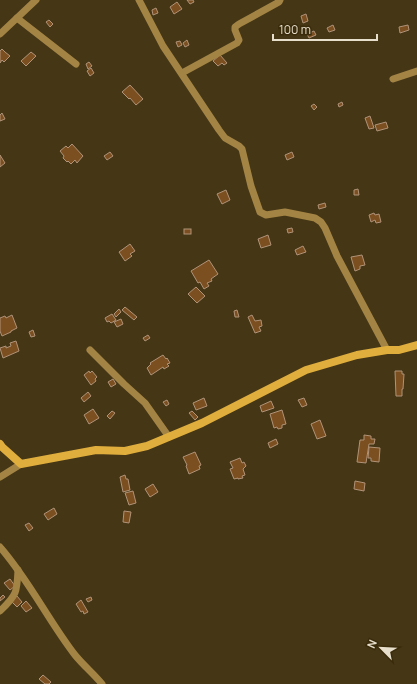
<svg xmlns="http://www.w3.org/2000/svg" width="417" height="684" viewBox="0 0 417 684" font-family="Manrope,sans-serif">
<rect width="100%" height="100%" fill="#453616"/>
<g fill="#7c4f21" stroke="#b09378">
<path d="M187,0H193L194,2L190,4Z"/>
<path d="M177,2L182,9L174,14L170,7Z"/>
<path d="M156,8L158,13L153,15L152,10Z"/>
<path d="M306,14L308,21L303,23L301,16Z"/>
<path d="M49,20L53,24L50,27L46,22Z"/>
<path d="M333,25L335,30L329,32L327,28Z"/>
<path d="M408,25L409,30L400,33L399,27Z"/>
<path d="M314,31L316,35L309,38L307,34Z"/>
<path d="M187,40L189,45L185,47L183,43Z"/>
<path d="M180,41L182,45L178,47L176,42Z"/>
<path d="M2,49L5,52L10,56L4,62L2,60L0,63V51Z"/>
<path d="M31,52L36,56L26,66L21,61Z"/>
<path d="M220,55L227,63L224,65L222,63L218,66L213,61Z"/>
<path d="M89,62L92,66L88,69L86,64Z"/>
<path d="M91,68L94,73L90,76L87,71Z"/>
<path d="M130,85L143,99L136,105L130,98L129,99L122,92Z"/>
<path d="M342,102L343,105L339,107L338,104Z"/>
<path d="M314,104L317,107L314,110L311,106Z"/>
<path d="M2,113L5,119L0,121V115Z"/>
<path d="M370,116L374,128L369,129L365,118Z"/>
<path d="M386,122L388,128L377,131L375,125Z"/>
<path d="M72,144L83,156L77,163L75,160L71,164L68,161L67,162L63,158L64,156L60,151L66,146L68,148Z"/>
<path d="M110,152L113,156L107,160L104,156Z"/>
<path d="M292,152L294,157L287,160L285,155Z"/>
<path d="M0,155L5,163L0,167Z"/>
<path d="M358,189L359,195H354V190Z"/>
<path d="M226,190L230,200L222,204L217,194Z"/>
<path d="M325,203L326,207L319,209L318,205Z"/>
<path d="M374,213L375,215L379,214L381,222L376,223L375,220L371,222L369,215Z"/>
<path d="M292,228L293,232L288,233L287,229Z"/>
<rect x="184" y="229" width="7" height="5"/>
<path d="M268,235L271,245L261,248L258,239Z"/>
<path d="M130,244L135,251L130,254L132,256L125,261L119,252Z"/>
<path d="M303,246L306,252L297,255L295,250Z"/>
<path d="M362,255L365,265L360,266V269L355,271L351,257Z"/>
<path d="M209,260L218,274L211,279L212,281L207,283L209,286L204,289L200,282L198,283L191,271Z"/>
<path d="M196,287L205,296L197,303L188,294Z"/>
<path d="M125,307L137,317L134,320L122,310Z"/>
<path d="M119,309L121,312L116,317L114,314Z"/>
<path d="M237,310L239,317H235L234,311Z"/>
<path d="M112,314L116,320L111,323L109,321L107,322L105,318Z"/>
<path d="M12,315L17,328L11,331V332L2,336L0,331V318L5,316L6,318Z"/>
<path d="M252,315L255,321L261,320L262,326L259,327L261,331L255,333L248,317Z"/>
<path d="M121,319L123,324L117,327L114,322Z"/>
<path d="M33,330L35,336L31,337L29,332Z"/>
<path d="M148,335L150,338L145,341L143,338Z"/>
<path d="M16,341L19,351L3,358L0,348L6,346V348L11,346L10,343Z"/>
<path d="M163,355L166,359L167,358L170,363L167,364L169,366L164,369L163,367L151,375L147,368L151,364L150,363Z"/>
<path d="M89,371L90,373L92,371L97,377L95,379L96,381L91,385L84,375Z"/>
<path d="M395,371H402V374H404L403,389H402V396H396Z"/>
<path d="M113,379L116,384L111,387L108,382Z"/>
<path d="M88,392L91,396L84,402L81,398Z"/>
<path d="M204,398L207,406L196,410L193,403Z"/>
<path d="M304,398L307,405L302,407L298,400Z"/>
<path d="M167,400L169,404L166,406L163,402Z"/>
<path d="M271,401L274,408L262,412L260,406Z"/>
<path d="M93,409L99,418L89,424L84,415Z"/>
<path d="M282,410L286,424L282,425V428L278,429L277,427L274,428L270,414Z"/>
<path d="M112,411L115,413L110,419L107,416Z"/>
<path d="M192,411L198,417L195,420L189,413Z"/>
<path d="M320,420L326,436L317,439L311,424Z"/>
<path d="M364,435L371,436V439H375L374,444H369L366,463L357,462L360,440H364Z"/>
<path d="M276,439L278,444L270,448L268,443Z"/>
<path d="M369,447L380,448L379,462L371,461V458H368Z"/>
<path d="M195,452L201,465L199,466L200,469L189,474L186,466L187,465L183,457Z"/>
<path d="M240,458L242,463L244,462L246,466L243,469L245,475L242,476L243,478L238,479V478L234,479L230,469L233,468L230,462Z"/>
<path d="M125,475L126,479H128L130,490L123,492L120,477Z"/>
<path d="M355,481L365,483L364,491L354,489Z"/>
<path d="M153,484L158,492L150,497L145,489Z"/>
<path d="M133,491L136,503L129,505L125,493Z"/>
<path d="M54,508L57,514L48,520L44,514Z"/>
<path d="M124,511L131,512L129,523L123,522Z"/>
<path d="M29,523L33,528L29,531L25,525Z"/>
<path d="M10,579L15,586L10,590L4,583Z"/>
<path d="M3,595L5,597L0,601V598Z"/>
<path d="M17,596L22,602L17,607L11,601Z"/>
<path d="M91,597L92,600L88,602L86,599Z"/>
<path d="M81,600L88,612L84,614L83,611L81,612L76,604Z"/>
<path d="M26,601L32,608L26,612L21,606Z"/>
<path d="M43,675L51,682L49,684H45L39,679Z"/>
</g>
<g fill="none" stroke-linecap="round" stroke-linejoin="round">
<g stroke="#a38444" stroke-width="7">
<path d="M139,0L163,46L219,130L225,138L239,146L242,149L251,186L260,212L266,215L285,212L315,218L321,222L325,228L337,256L387,350"/>
<path d="M17,18L76,64"/>
<path d="M0,34L36,0"/>
<path d="M182,73L237,43L239,40L235,30V27L239,24L279,2L280,0"/>
<path d="M393,79L417,71"/>
<path d="M90,350L124,384L145,403L169,437"/>
<path d="M0,477L21,464"/>
<path d="M0,547C29,580 48,620 75,655C83,665 94,674 102,684"/>
<path d="M0,611C17,595 17,592 18,570"/>
</g>
<path stroke="#e0ae3d" stroke-width="8" d="M0,444L2,447L21,464L96,450L125,451L147,446L202,423L306,370L357,355L387,350H399L417,345"/>
</g>
<g transform="translate(381 648) rotate(294)" stroke="#3a2c0b" stroke-width="3" paint-order="stroke">
<path d="M0-3L7 15L0 10L-7 15Z" fill="#e7decc"/>
<text y="-6" font-size="11" font-weight="bold" text-anchor="middle" fill="#e7decc">N</text>
</g>
<path d="M273 34v6h104v-6" fill="none" stroke="#e7decc" stroke-width="2"/>
<text x="279" y="34" font-size="12" fill="#e7decc" stroke="#3a2c0b" stroke-width="3" paint-order="stroke">100 m</text>
</svg>
